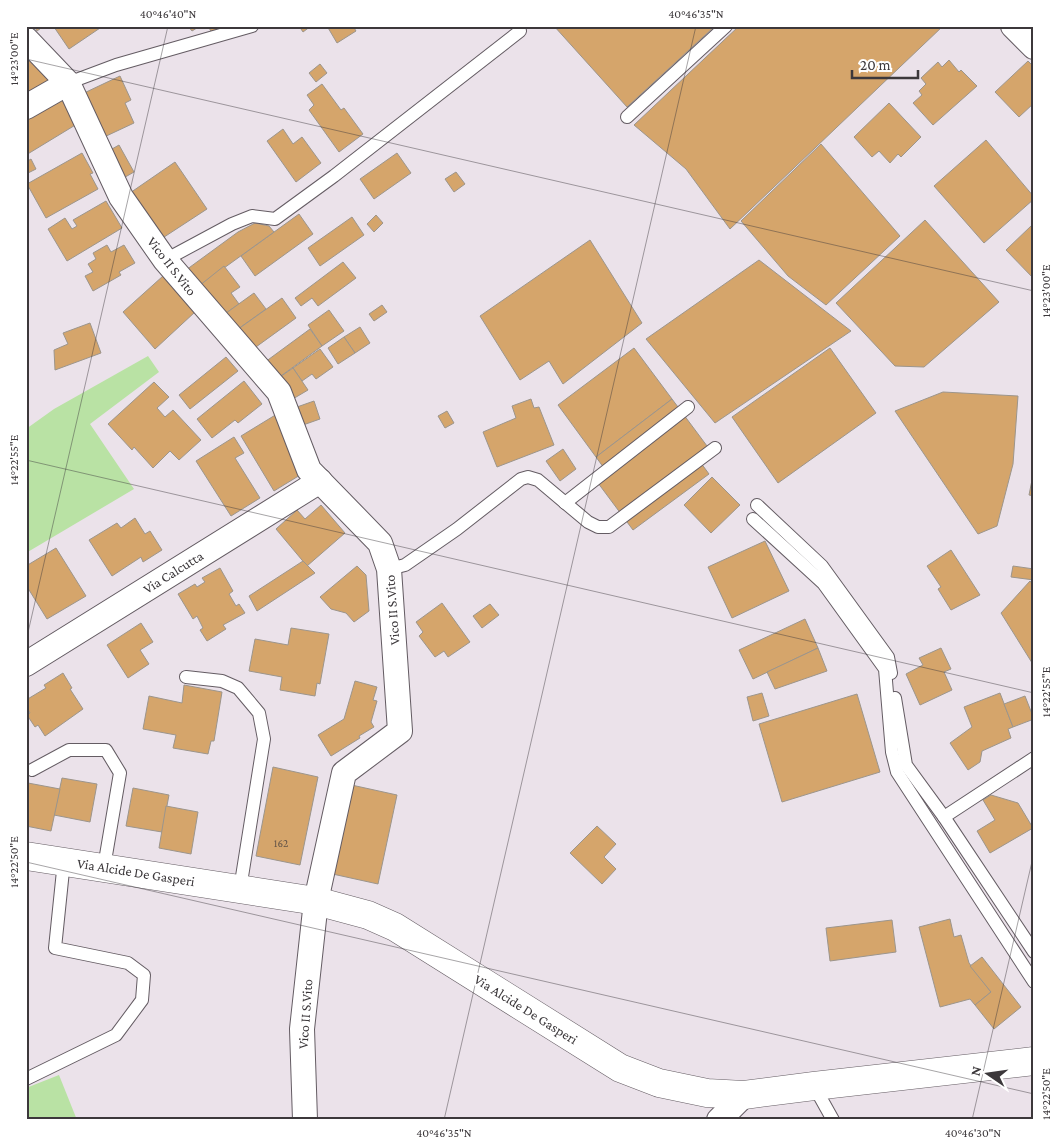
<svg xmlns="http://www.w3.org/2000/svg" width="1060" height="1146" viewBox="0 0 1060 1146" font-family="'Crimson Pro',serif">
<rect width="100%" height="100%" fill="#ebe2ea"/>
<g fill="#b9e2a4">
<path d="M148,356L159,372L90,424L134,489L26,553V429L54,409Z"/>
<path d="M59,1075L77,1120H26V1088Z"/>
</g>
<g fill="#d5a56b" stroke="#9c958c">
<path d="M34,26H44L37,31Z"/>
<path d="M55,26H103L69,49L54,27Z"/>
<path d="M188,26H200L192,31Z"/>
<path d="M208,26H223L212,33Z"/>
<path d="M299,26H311L303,32Z"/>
<path d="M327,26H353L356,31L337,43Z"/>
<path d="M554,26H715L627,107Z"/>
<path d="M739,26H943L730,229L686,169L634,125Z"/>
<path d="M26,50L50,81L26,96Z"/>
<path d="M949,60L959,72L961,70L977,86L933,125L913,103L922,95L919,91L926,84L921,78L938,62L942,67Z"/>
<path d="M1028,61L1034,67V103L1019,117L995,92Z"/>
<path d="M320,64L327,73L316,82L309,73Z"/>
<path d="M120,76L131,100L125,103L134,123L102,138L82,94Z"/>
<path d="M322,84L341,110L344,108L363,134L339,152L309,110L314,105L307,95Z"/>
<path d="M60,97L77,124L26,155V117Z"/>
<path d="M889,103L921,137L901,157L898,154L890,163L879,151L872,157L854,137Z"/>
<path d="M283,129L293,144L302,137L321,163L296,182L267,141Z"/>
<path d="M986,140L1034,197V199L984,243L934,186Z"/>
<path d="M821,144L900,236L826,305L788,276L741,221Z"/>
<path d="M119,145L134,172L120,180L105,153Z"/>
<path d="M82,153L93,173L90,174L98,189L46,218L27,184Z"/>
<path d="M397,153L411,173L374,199L360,179Z"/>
<path d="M31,159L36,169L26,174V162Z"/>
<path d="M175,162L207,209L158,241L127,195Z"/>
<path d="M456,172L465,184L454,192L445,179Z"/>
<path d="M106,201L122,228L67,261L48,229L65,218L72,229L77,226L73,220Z"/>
<path d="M299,214L313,234L255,276L241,256Z"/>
<path d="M376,215L383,223L374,232L367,224Z"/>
<path d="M352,217L364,235L320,266L308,248Z"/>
<path d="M925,220L999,302L924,367L895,366L836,303Z"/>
<path d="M255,223L269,226L274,232L199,286L186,270L238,232Z"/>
<path d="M1031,226L1034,228V279L1006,250Z"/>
<path d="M590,240L642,323L563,384L549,361L520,380L480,316Z"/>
<path d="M107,245L111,252L124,245L135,263L119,272L121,275L93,291L85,276L93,272L88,264L96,259L93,253Z"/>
<path d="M759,260L851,331L715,423L646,339Z"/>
<path d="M343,262L356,278L318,306L312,298L301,306L295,298Z"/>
<path d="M224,266L240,287L231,293L239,304L222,316L199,286Z"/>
<path d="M163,276L195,312L155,349L123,312Z"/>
<path d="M254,293L266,309L234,332L222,316Z"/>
<path d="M282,298L296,318L249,352L234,332Z"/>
<path d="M382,305L387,312L374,321L369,314Z"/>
<path d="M329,310L344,331L322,346L308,325Z"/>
<path d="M90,323L101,353L55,370L54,350L68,344L63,333Z"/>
<path d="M360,327L370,343L355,353L344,337Z"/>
<path d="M310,329L322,346L274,381L261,365Z"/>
<path d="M344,337L355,353L338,364L328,348Z"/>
<path d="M634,348L672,399L596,457L558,405Z"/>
<path d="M830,348L876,413L778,483L732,417Z"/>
<path d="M320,349L333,367L316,379L312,374L302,381L293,368Z"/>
<path d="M226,357L238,371L190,409L179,395Z"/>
<path d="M293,368L308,390L286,403L274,381Z"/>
<path d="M244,381L262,404L238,423L235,420L212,438L197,419Z"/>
<path d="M154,382L169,397L157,408L165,417L173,410L201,440L179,460L170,451L153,468L134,447L132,450L108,424Z"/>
<path d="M943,392L1018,396L1013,464L997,526L978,534L895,411Z"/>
<path d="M531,399L534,408L539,407L554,445L497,467L483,432L516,418L512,406Z"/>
<path d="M672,399L710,450L698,459L709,474L633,530L598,483L609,475L596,457Z"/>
<path d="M314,401L320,419L303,425L297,407Z"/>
<path d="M447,411L454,423L445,428L438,416Z"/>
<path d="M277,414L305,472L274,491L241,436Z"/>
<path d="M234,437L244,453L235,458L260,498L231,516L196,461Z"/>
<path d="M563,449L576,469L560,481L546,461Z"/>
<path d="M1034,470V496L1029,495Z"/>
<path d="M712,477L740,505L711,533L684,505Z"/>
<path d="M321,505L345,533L307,566L276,529L297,510L305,519Z"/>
<path d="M135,518L145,534L150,531L162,550L143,562L141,557L112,576L89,540L117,523L121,528Z"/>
<path d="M765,541L789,591L732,618L708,567Z"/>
<path d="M56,548L86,596L47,619L26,585V566Z"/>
<path d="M951,550L980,595L951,610L938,589L941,587L927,566Z"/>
<path d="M303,561L315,573L257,611L249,596Z"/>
<path d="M357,566L366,575L369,611L354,622L346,613L331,609L320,597Z"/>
<path d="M1013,566L1034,569V580L1011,577Z"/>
<path d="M220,568L233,591L229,594L236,606L239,604L245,613L223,625L226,629L207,641L200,630L203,628L197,616L193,619L178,594L195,584L197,587L205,582L202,578Z"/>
<path d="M1030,581L1034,586V666L1001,613Z"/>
<path d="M442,603L470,642L448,657L444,651L435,657L419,636L423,632L416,622Z"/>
<path d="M490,604L499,615L482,628L473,616Z"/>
<path d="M805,619L818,648L753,679L739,650Z"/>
<path d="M141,623L153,642L140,650L149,664L128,678L107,645Z"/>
<path d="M291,628L329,634L320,684L317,683L315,696L280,690L282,677L249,671L255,639L288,645Z"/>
<path d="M818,648L827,671L775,689L767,672Z"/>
<path d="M941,648L951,669L944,672L952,690L920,705L906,674L923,665L919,658Z"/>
<path d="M63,673L72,688L70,689L83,709L45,736L38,725L35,727L27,715L30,713L26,706V700L46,688L44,685Z"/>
<path d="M355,681L377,687L373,700L377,701L371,722L374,727L359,736L360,738L331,756L318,735L344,719Z"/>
<path d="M184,685L222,692L214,741H211L208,754L173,748L176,735L143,729L149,696L182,703Z"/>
<path d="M762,693L769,716L753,721L747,697Z"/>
<path d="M1000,693L1013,727L1008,729L1011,738L982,751L980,762L968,770L950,743L972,727L964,707Z"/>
<path d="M857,694L880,772L782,802L759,724Z"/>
<path d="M1025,696L1034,719L1013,727L1004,704Z"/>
<path d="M273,767L318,777L300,865L256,856Z"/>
<path d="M62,778L97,784L90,822L54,815Z"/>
<path d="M28,783L60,789L51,831L26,826V791Z"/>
<path d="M347,784L397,795L378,884L328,873Z"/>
<path d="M133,788L169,795L162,832L126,826Z"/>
<path d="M991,795L1018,803L1033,828L990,853L977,831L995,820L983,800Z"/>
<path d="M166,806L198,812L191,854L159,848Z"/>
<path d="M597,826L616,844L604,857L616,869L602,884L570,853Z"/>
<path d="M950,919L954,937L961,935L969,963L991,992L975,1005L970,999L940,1007L919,927Z"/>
<path d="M892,920L896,952L830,961L826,928Z"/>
<path d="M982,957L1021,1007L994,1029L975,1005L991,992L970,966Z"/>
</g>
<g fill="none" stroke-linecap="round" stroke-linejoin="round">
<g stroke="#645c63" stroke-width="14">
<g id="service">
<path d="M68,83L116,65L252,26"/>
<path d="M627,117L726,26"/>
<path d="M165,260L232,224L252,216L275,219L334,176L520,31"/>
<path d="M565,503L688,407"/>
<path d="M757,505L822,566L888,657L891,673"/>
<path d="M753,519L823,583L885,669L892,752L897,772L1034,982"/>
<path d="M389,569L405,565L457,529L521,479L528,477L538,480L588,522L598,527H609L715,448"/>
<path d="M186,677L222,681L238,688L259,713L264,739L240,889"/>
<path d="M895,698L906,765L944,817L1034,952"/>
<path d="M32,770L69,750H106L120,773L104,867"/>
<path d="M944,817L1034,758"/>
<path d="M26,1079L116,1035L142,1000L144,975L128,963L55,948L64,861"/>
<path d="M814,1086L833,1120"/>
</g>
</g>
<g stroke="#645c63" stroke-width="26">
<g id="minor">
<path d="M1013,26L1034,47"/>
<path d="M26,39L68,83L121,197L165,260L279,392L309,470L380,543L389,569L400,731L344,773L316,901L302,1029L305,1120"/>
<path d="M26,107L68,83"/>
<path d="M26,664L320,481"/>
<path d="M719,1120L744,1095"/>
</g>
</g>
<g stroke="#645c63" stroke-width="29">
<path id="tertiary" d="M26,856L316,901L368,915L395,927L620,1068L659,1083L707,1093L744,1095L814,1086L1034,1061"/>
</g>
<use href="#service" stroke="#fff" stroke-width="12"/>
<use href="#minor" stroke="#fff" stroke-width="24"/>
<use href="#tertiary" stroke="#fff" stroke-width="28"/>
</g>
<path fill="none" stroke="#3c383b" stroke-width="1" stroke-opacity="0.45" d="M26,59L1034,291M26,460L1034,693M26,641L168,26M26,862L1034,1094M444,1120L696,26M972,1120L1034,853"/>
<g text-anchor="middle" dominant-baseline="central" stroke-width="4.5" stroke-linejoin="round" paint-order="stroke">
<g font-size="11" fill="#625347">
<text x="281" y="843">162</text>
</g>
<g font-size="14" fill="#3c383b" stroke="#fff">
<text transform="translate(172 266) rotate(52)">Vico II S.Vito</text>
<text transform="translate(173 572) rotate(-32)">Via Calcutta</text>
<text transform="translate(392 610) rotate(-94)">Vico II S.Vito</text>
<text transform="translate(136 872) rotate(9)">Via Alcide De Gasperi</text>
<text transform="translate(526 1009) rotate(32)">Via Alcide De Gasperi</text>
<text transform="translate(305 1014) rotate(-86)">Vico II S.Vito</text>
</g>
</g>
<rect width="1060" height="1146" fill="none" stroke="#ffffff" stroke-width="55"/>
<g transform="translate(988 1074) rotate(283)" stroke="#ffffff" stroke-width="4" paint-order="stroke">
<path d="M0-4L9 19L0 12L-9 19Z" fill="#3c383b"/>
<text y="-8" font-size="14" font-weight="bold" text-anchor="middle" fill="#3c383b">N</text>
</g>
<path d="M852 70v8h66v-8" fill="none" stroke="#3c383b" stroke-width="2.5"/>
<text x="860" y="70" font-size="15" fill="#3c383b" stroke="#ffffff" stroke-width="4" paint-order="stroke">20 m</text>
<rect x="28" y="28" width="1004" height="1090" fill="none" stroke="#3c383b" stroke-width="2"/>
<g font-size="12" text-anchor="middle" fill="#3c383b">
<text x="168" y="18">40°46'40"N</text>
<text x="696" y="18">40°46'35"N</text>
<text transform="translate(14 59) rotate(-90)" y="4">14°23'00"E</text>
<text transform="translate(1046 291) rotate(-90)" y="4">14°23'00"E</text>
<text transform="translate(14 460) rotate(-90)" y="4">14°22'55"E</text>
<text transform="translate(1046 692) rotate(-90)" y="4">14°22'55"E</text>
<text transform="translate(14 862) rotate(-90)" y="4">14°22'50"E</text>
<text transform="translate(1046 1094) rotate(-90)" y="4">14°22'50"E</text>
<text x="444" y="1137">40°46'35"N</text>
<text x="973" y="1137">40°46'30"N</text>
</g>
</svg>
